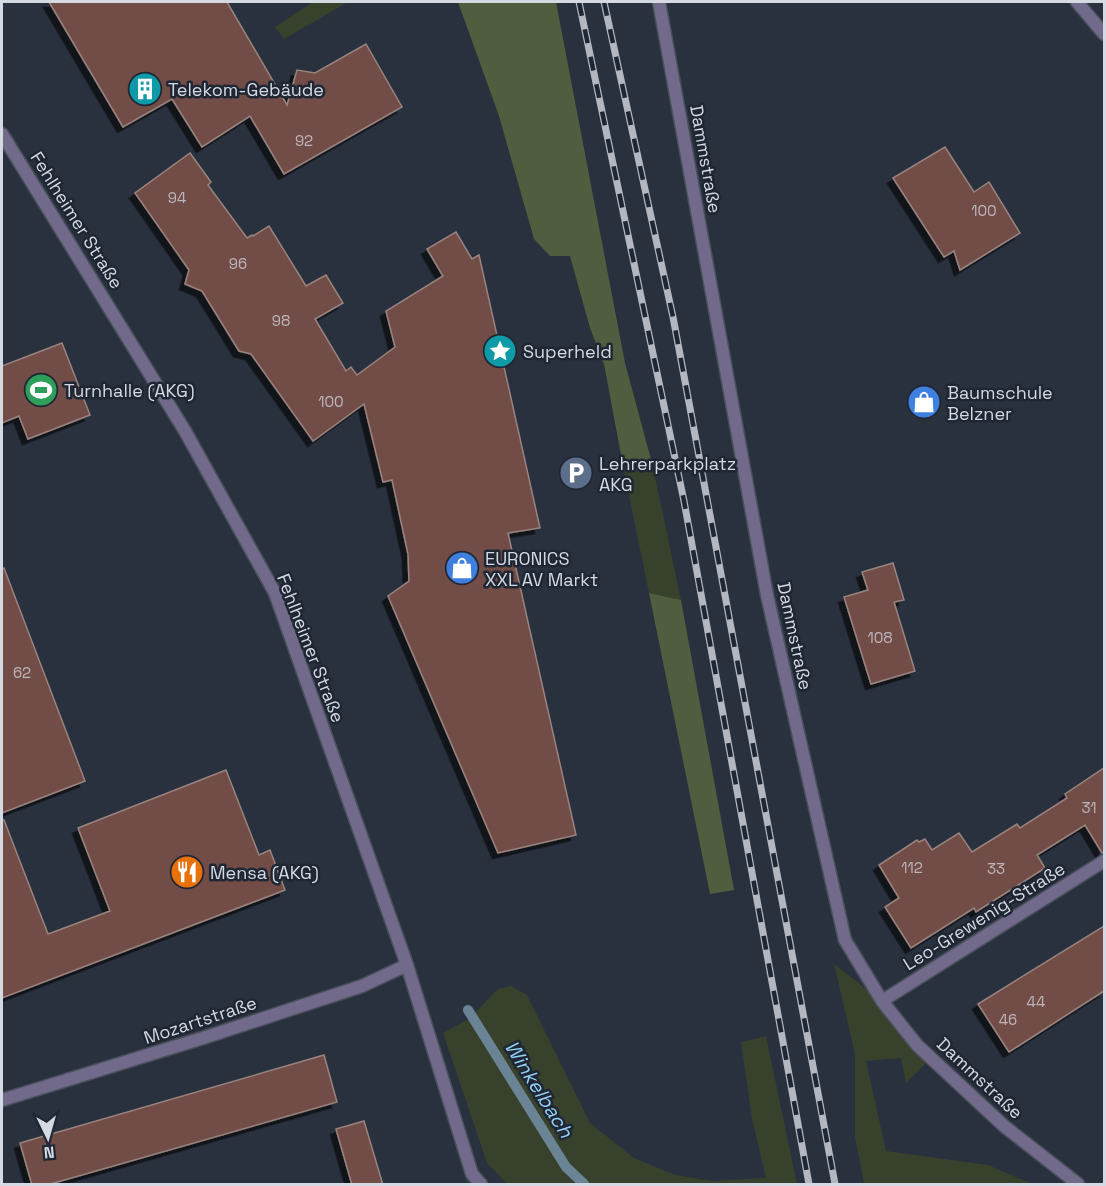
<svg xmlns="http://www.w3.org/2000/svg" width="1106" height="1186" viewBox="0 0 1106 1186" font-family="'Space Grotesk',sans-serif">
<defs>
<filter id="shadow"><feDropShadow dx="-5.5" dy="5.5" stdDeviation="0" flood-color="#0009"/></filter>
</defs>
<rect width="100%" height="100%" fill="#2a313e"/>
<g fill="#38412b">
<path d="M313,2H348L284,39L275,27Z"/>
<path d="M653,467L681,600L649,593L624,471Z"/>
<path d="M834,964L882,1001L931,1058L906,1083L901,1058L866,1061L886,1151L988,1165L1032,1184H864L855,1137V1054Z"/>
<path d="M511,986L527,995L590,1123L634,1158L675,1175L712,1181L766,1178L752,1119L741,1042L766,1036L797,1184H507L487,1163L443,1033L469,1019L498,989Z"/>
</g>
<g fill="#505d3e">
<path d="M458,2H556L625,363L653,467L624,471L604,364L590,328L570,256H550L534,239L499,116Z"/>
<path d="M649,593L681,600L734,890L710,894Z"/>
</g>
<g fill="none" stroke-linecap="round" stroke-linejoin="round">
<path stroke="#6b8495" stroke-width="10" d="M468,1010L566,1167L584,1184"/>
</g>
<g fill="#724d46" stroke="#98837f" stroke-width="1.5" filter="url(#shadow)">
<path d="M49,2H227L287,105L297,70L315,73L366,44L402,107L284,174L250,116L202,147L172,99L123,127Z"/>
<path d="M945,147L974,192L989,182L1020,233L960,270L954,251L944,257L893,178Z"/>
<path d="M190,153L211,182L208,185L247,238L252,235L253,236L269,226L306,286L326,275L343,303L315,319L346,371L351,367L357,375L395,347L386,311L443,276L427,249L456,232L472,259L479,255L540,528L508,533L576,835L498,853L388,596L409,581L408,554L392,480L383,482L364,404L313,441L251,354L239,351L202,291L185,284L189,270L135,193Z"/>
<path d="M62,343L90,415L28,439L19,416L2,423V366Z"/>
<path d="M893,563L904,600L894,602L915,671L871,684L844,597L868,590L862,572Z"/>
<path d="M4,568L85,781L2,813V569Z"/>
<path d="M1104,768V853H1102L1085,825L1037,855L1045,868L976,912L974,908L911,948L885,907L899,898L879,865L917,840L919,842L925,839L932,850L959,833L972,852L1017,824L1020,828L1067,798L1065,794Z"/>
<path d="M226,770L259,855L270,850L285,890L2,998V820H4L48,934L110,911L78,828Z"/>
<path d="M1104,926V991L1009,1052L978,1004Z"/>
<path d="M324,1055L337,1102L47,1185H32L20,1143Z"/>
<path d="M364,1121L383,1185H352L336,1129Z"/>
</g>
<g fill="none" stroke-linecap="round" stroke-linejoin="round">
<g stroke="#494f5c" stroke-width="15">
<g id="minor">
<path d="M659,2L767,595L845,940L882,1001L917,1045L1004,1126L1078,1184"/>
<path d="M1077,2L1104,34"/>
<path d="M2,134L185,431L275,593L407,965L472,1174L481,1184"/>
<path d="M882,1001L1104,861"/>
<path d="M2,1100L203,1038L362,986L407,965"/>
</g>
</g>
<use href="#minor" stroke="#716a8a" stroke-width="12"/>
<g stroke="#b2b7c1" stroke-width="7">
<g id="rail">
<path d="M579,2L684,501L809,1184"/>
<path d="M604,2L673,317L835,1184"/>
</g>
</g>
<use href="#rail" stroke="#202734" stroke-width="4.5" stroke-dasharray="14" stroke-linecap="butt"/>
</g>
<defs>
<g id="building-disc" transform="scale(1.725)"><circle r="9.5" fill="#0f9aa8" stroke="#202734"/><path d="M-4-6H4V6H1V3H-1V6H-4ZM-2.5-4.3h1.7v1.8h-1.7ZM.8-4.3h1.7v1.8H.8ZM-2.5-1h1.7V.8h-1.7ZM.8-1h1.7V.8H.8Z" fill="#fff"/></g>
<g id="sight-disc" transform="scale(1.725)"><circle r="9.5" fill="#0f9aa8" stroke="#202734"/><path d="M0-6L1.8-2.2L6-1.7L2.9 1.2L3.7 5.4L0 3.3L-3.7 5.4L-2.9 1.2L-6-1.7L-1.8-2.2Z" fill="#fff"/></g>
<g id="stadium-disc" transform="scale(1.725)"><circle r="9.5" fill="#2e9e5b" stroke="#202734"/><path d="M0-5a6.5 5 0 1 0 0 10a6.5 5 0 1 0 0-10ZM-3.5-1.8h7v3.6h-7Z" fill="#fff"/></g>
<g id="shop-disc" transform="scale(1.725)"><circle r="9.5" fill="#3f7fe0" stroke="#202734"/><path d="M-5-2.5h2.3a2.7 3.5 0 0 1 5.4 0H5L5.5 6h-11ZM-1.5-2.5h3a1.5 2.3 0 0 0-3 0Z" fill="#fff"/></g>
<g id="parking-disc" transform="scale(1.725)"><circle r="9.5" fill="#5c6f8a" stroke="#202734"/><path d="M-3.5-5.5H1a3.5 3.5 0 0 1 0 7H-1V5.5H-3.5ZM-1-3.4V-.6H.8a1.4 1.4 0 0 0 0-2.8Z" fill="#fff"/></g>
<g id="restaurant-disc" transform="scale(1.725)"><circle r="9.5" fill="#e8710a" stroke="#202734"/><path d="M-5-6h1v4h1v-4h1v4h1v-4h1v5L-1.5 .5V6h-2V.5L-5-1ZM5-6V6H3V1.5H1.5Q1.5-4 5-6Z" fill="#fff"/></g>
</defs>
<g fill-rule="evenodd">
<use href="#building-disc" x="145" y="89"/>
<use href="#sight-disc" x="500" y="351"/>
<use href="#stadium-disc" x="41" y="390"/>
<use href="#shop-disc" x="924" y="402"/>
<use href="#parking-disc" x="576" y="473"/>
<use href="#shop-disc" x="462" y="568"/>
<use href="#restaurant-disc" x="187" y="872"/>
</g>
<g text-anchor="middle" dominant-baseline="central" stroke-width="5" stroke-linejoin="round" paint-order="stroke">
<g font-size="15" fill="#bcb6bb">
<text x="304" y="140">92</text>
<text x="177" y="197">94</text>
<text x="984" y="210">100</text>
<text x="238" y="263">96</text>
<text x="281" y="320">98</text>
<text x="331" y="401">100</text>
<text x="880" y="637">108</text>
<text x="22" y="672">62</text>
<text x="1089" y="807">31</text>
<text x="912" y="867">112</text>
<text x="996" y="868">33</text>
<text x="1036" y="1001">44</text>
<text x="1008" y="1019">46</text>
</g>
<g font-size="18" fill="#d5d9e2" stroke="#202734" text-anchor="start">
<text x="168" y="89">Telekom-Gebäude</text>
<text x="523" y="351">Superheld</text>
<text x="64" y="390">Turnhalle (AKG)</text>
<text x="947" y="392">Baumschule<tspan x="947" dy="21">Belzner</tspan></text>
<text x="599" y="463">Lehrerparkplatz<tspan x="599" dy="21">AKG</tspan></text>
<text x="485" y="558">EURONICS<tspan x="485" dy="21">XXL AV Markt</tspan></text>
<text x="210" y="872">Mensa (AKG)</text>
</g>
<g font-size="18" fill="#d5d9e2" stroke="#202734">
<text transform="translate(706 159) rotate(80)">Dammstraße</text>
<text transform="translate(77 220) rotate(58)">Fehlheimer Straße</text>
<text transform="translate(795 636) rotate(78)">Dammstraße</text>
<text transform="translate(311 648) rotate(69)">Fehlheimer Straße</text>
<text transform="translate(984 916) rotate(-32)">Leo-Grewenig-Straße</text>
<text transform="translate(200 1020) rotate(-18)">Mozartstraße</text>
<text transform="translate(980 1078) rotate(43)">Dammstraße</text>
</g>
<g font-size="20" font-style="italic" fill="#92cff4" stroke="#202734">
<text transform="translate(539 1089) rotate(58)">Winkelbach</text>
</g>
</g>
<rect width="1106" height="1186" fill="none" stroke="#d5d9e2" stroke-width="6"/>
<g transform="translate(48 1138) rotate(175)" stroke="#202734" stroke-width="4.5" paint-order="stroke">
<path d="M0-4.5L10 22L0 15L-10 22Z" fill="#d5d9e2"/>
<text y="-9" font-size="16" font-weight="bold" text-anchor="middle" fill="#d5d9e2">N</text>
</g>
</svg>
